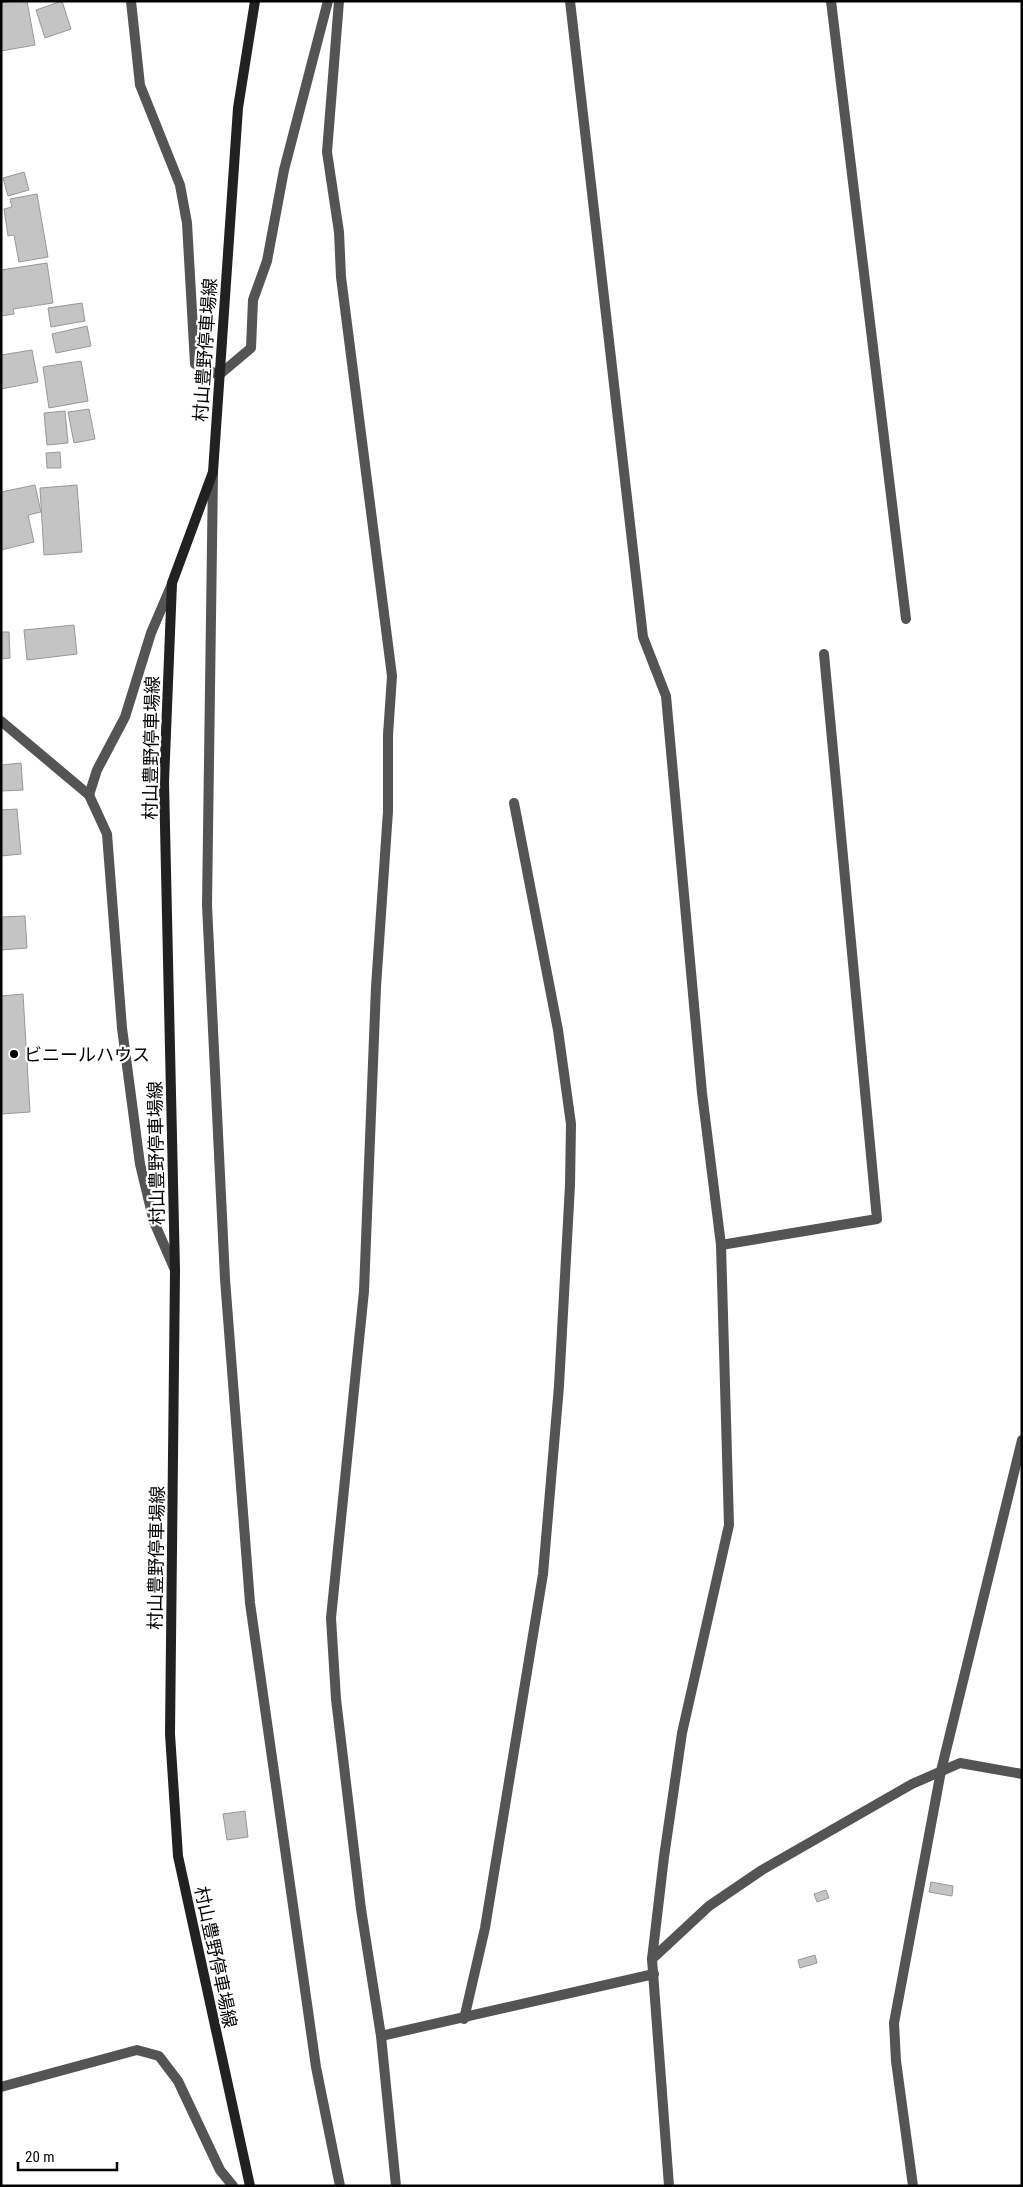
<svg xmlns="http://www.w3.org/2000/svg" width="1023" height="2187" viewBox="0 0 1023 2187" font-family="'Roboto Condensed','Noto Sans JP',sans-serif">
<rect width="100%" height="100%" fill="#fff"/>
<g fill="#c4c4c4" stroke="#989898">
<path d="M14,1H27L35,45L1,51V3Z"/>
<path d="M62,1L71,29L45,38L36,10Z"/>
<path d="M24,172L29,190L8,196L3,178Z"/>
<path d="M37,194L48,257L19,262L14,235L8,236L4,209L12,207L10,199Z"/>
<path d="M47,263L53,303L13,309L14,314L1,316V270Z"/>
<path d="M82,303L85,321L51,327L48,308Z"/>
<path d="M87,326L91,346L56,353L52,334Z"/>
<path d="M32,350L38,382L1,389V355Z"/>
<path d="M81,361L88,401L49,408L43,367Z"/>
<path d="M89,409L95,439L74,443L68,412Z"/>
<path d="M65,411L68,443L47,445L44,413Z"/>
<path d="M60,452L61,468H47L46,453Z"/>
<path d="M35,485L41,512L28,515L34,542L1,550V492Z"/>
<path d="M77,485L82,552L44,555L40,488Z"/>
<path d="M74,625L77,654L27,660L24,630Z"/>
<path d="M1,632H9L10,658L1,659Z"/>
<path d="M21,763L23,790L1,791V765Z"/>
<path d="M17,809L21,854L1,856V810Z"/>
<path d="M25,916L27,948L1,950V917Z"/>
<path d="M23,994L30,1112L1,1114V996Z"/>
<path d="M245,1811L248,1837L227,1840L223,1814Z"/>
<path d="M931,1882L953,1886L952,1896L929,1892Z"/>
<path d="M826,1890L829,1898L817,1902L814,1894Z"/>
<path d="M815,1955L817,1963L800,1968L798,1960Z"/>
</g>
<g fill="none" stroke-linecap="round" stroke-linejoin="round">
<g stroke="#545454" stroke-width="10">
<path d="M131,1L140,85L180,185L187,223L195,364L219,375L251,348L253,300L267,261L284,170L328,1"/>
<path d="M339,1L327,152L339,232L341,277L392,676L388,735V811L376,987L364,1291L331,1618L336,1699L361,1909L381,2036L396,2186"/>
<path d="M570,1L643,637L666,696L702,1093L721,1245L729,1525L682,1733L664,1857L652,1959L669,2186"/>
<path d="M831,1L906,619"/>
<path d="M213,473L207,905L225,1279L250,1603L316,2067L340,2186"/>
<path d="M89,795L97,770L125,717L151,633L172,584"/>
<path d="M721,1245L877,1219L824,654"/>
<path d="M652,1959L709,1906L762,1870L912,1784L960,1763L1022,1774"/>
<path d="M464,2019L485,1928L543,1574L559,1386L570,1185L571,1124L558,1030L514,803"/>
<path d="M381,2036L654,1974"/>
<path d="M1,2087L137,2050L159,2056L178,2081L220,2170L233,2186"/>
<path d="M913,2186L896,2061L894,2023L941,1771L1022,1440"/>
</g>
<path stroke="#545454" stroke-width="10" d="M1,721L89,795L107,834L122,1028L140,1164L154,1222L175,1270"/>
<path stroke="#212121" stroke-width="10" d="M250,2186L178,1856L170,1734L175,1271L164,782L172,583L213,472L238,108L255,1"/>
</g>
<circle fill="#000" stroke="#fff" stroke-width="2" cx="14" cy="1054" r="5"/>
<g text-anchor="middle" dominant-baseline="central" stroke-width="4.5" stroke-linejoin="round" paint-order="stroke">
<g font-size="18" fill="#000" stroke="#fff">
<text transform="translate(205 350) rotate(-86)">村山豊野停車場線</text>
<text transform="translate(151 748) rotate(-89)">村山豊野停車場線</text>
<text transform="translate(156 1153) rotate(-91)">村山豊野停車場線</text>
<text transform="translate(156 1558) rotate(-89)">村山豊野停車場線</text>
<text transform="translate(216 1957) rotate(78)">村山豊野停車場線</text>
</g>
<g font-size="18" fill="#000" stroke="#fff" text-anchor="start">
<text x="24" y="1054">ビニールハウス</text>
</g>
</g>
<rect width="1023" height="2187" fill="none" stroke="#000000" stroke-width="5"/>
<path d="M18 2162v8h99v-8" fill="none" stroke="#000000" stroke-width="2.5"/>
<text x="25" y="2162" font-size="15" fill="#000000" stroke="#ffffff" stroke-width="4" paint-order="stroke">20 m</text>
</svg>
